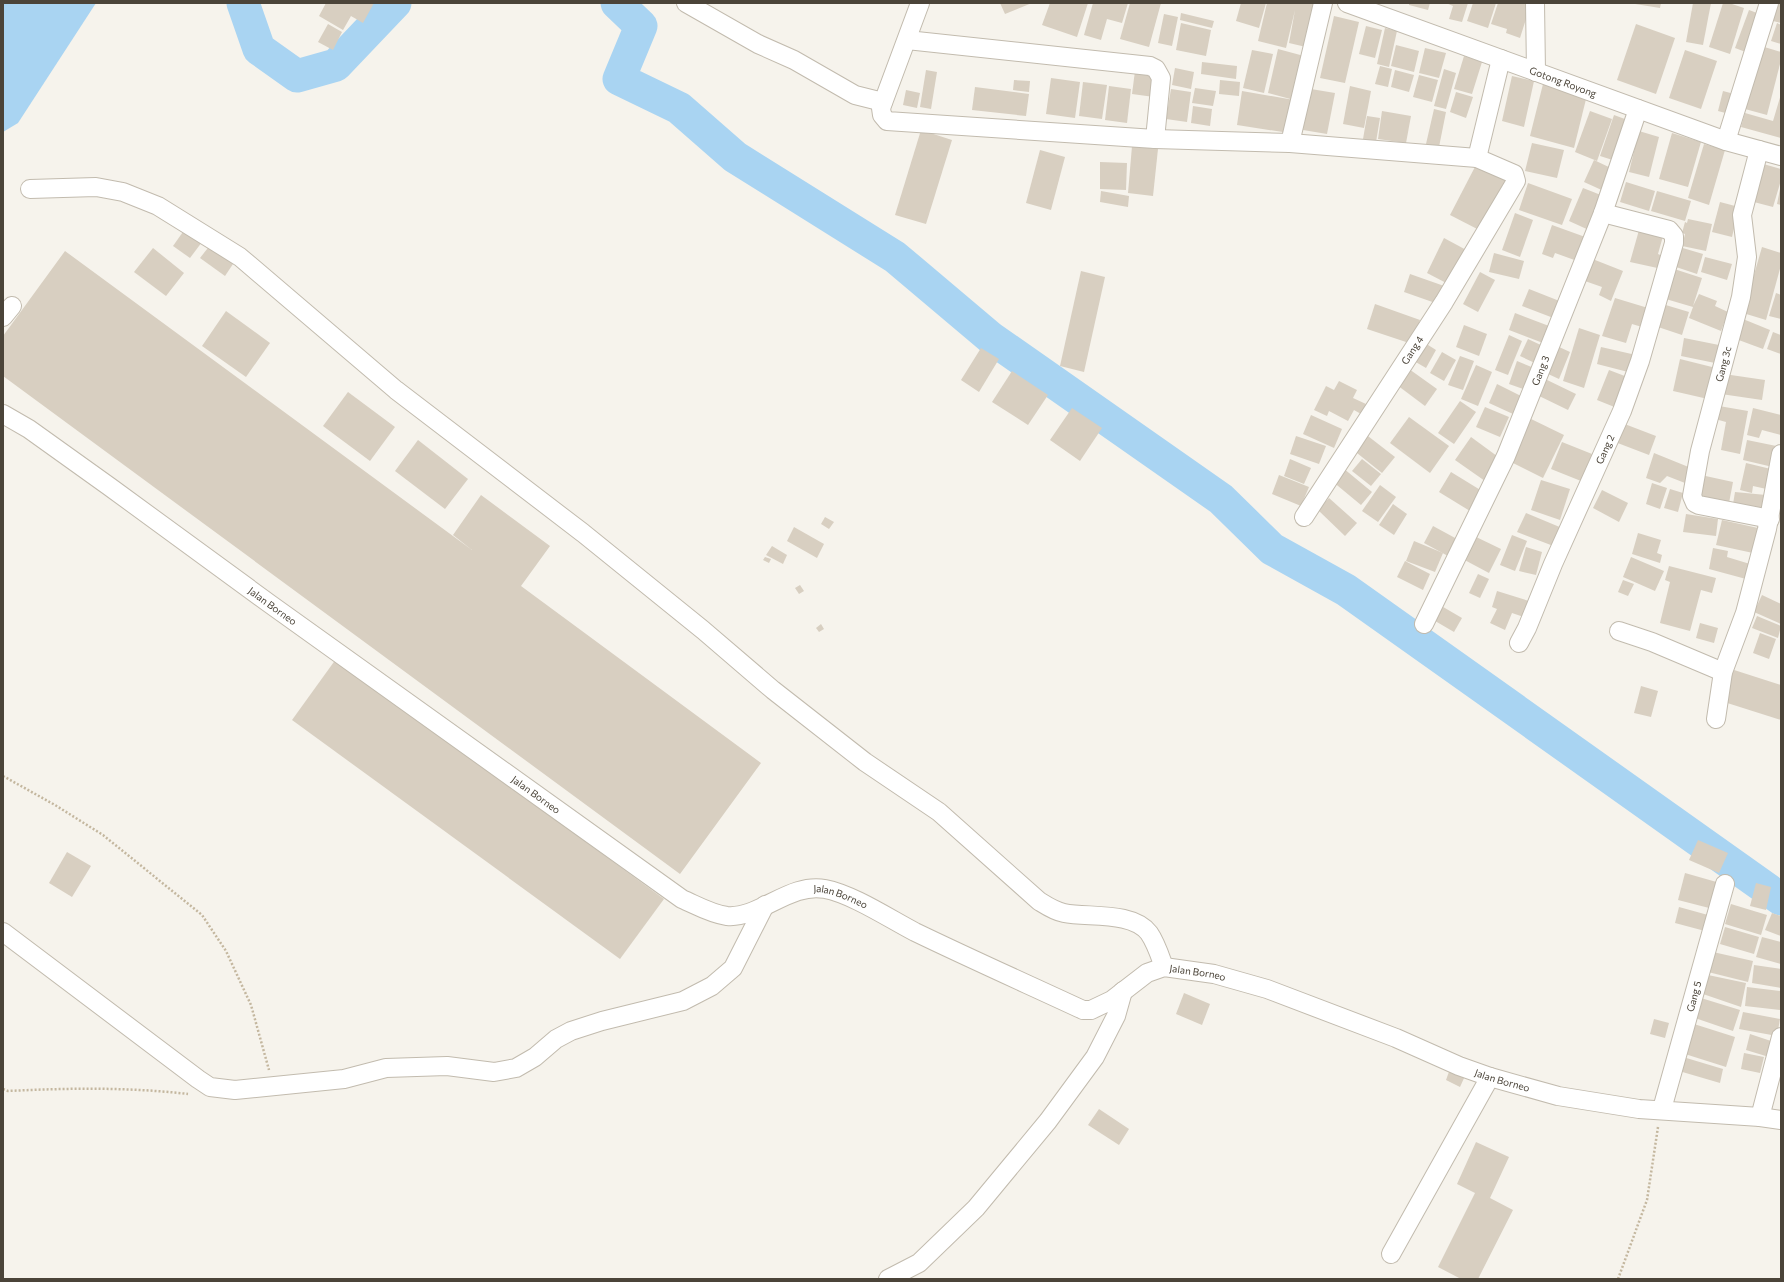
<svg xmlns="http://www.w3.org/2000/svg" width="1784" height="1282" viewBox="0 0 1784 1282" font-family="Commissioner,sans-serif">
<rect width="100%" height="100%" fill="#f6f3ec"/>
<path fill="#a9d4f2" d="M3,3H96L18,123L3,132Z"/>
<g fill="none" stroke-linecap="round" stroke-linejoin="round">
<g stroke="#a9d4f2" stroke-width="33">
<path d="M243,3L259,49L297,76L336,65L395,3"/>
<path d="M617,3L641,26L619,79L679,108L735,157L895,257L991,338L1221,499L1272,549L1346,590L1781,899"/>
</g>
</g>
<g fill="#d8cfc1">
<path d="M326,3H374L363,23L351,16L343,30L319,16Z"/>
<path d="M1000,3H1032L1005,14Z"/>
<path d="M1050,3H1088L1077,37L1042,25Z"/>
<path d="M1093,3H1112L1108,15L1112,3H1128L1122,23L1107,19L1101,40L1084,35Z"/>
<path d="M1130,3H1161L1149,47L1120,39Z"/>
<path d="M1241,3H1266L1259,28L1236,21Z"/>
<path d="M1267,3H1315L1306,47L1289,43L1295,10L1286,48L1258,41Z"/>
<path d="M1409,3H1430L1428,10L1409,5Z"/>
<path d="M1446,3H1468L1462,22L1449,19L1453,6Z"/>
<path d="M1473,3H1496L1488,28L1467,21Z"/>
<path d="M1498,3H1531L1520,38L1506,33L1507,29L1491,24Z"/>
<path d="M1629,3H1661L1660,8Z"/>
<path d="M1693,3H1711L1703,45L1686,42Z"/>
<path d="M1723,3H1729L1744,8L1730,54L1709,47Z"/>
<path d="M1779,3H1781V23L1773,21Z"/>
<path d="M1749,10L1765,16L1751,54L1735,48Z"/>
<path d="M1181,13L1214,21L1212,28L1180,20Z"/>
<path d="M1164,14L1178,17L1172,46L1158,43Z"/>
<path d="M1334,16L1359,22L1345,83L1320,78Z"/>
<path d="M1181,23L1211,30L1206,56L1176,50Z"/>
<path d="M1777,23L1781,25V44L1771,41Z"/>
<path d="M328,24L342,32L333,50L318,42Z"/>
<path d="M1636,24L1675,38L1656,94L1617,80Z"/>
<path d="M1366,26L1382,30L1375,58L1359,54Z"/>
<path d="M1385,28L1397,31L1389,67L1377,64Z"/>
<path d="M1396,45L1419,51L1414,72L1391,66Z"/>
<path d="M1761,46L1781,52V60L1767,115L1745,109Z"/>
<path d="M1425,48L1446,53L1439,78L1419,73Z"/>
<path d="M1278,49L1304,56L1294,100L1268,93Z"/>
<path d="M1252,50L1273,54L1264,93L1243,88Z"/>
<path d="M1685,50L1717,61L1701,109L1669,98Z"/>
<path d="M1464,56L1482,62L1472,94L1454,89Z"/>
<path d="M1202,62L1237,66L1236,79L1201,74Z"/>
<path d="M1380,66L1392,69L1388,87L1375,84Z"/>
<path d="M1175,68L1194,72L1191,89L1172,85Z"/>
<path d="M1444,69L1456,73L1446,109L1434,106Z"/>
<path d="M926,70L937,72L931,109L920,107Z"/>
<path d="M1395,70L1414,75L1409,92L1391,87Z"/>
<path d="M1135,71L1157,74L1154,97L1132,94Z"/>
<path d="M1419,75L1438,80L1432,102L1413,97Z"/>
<path d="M1512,76L1534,81L1524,127L1502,121Z"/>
<path d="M1051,78L1080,82L1075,118L1046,114Z"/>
<path d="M1014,80L1030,81L1029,92L1013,90Z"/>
<path d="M1220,80L1240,82L1239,96L1219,94Z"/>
<path d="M1083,82L1107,85L1102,119L1079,116Z"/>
<path d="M1543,84L1587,95L1574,148L1530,136Z"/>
<path d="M1109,86L1131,89L1127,123L1105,120Z"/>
<path d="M1350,86L1371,91L1364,128L1343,124Z"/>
<path d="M975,87L1029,94L1026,116L972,110Z"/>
<path d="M1195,88L1216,91L1213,106L1192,103Z"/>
<path d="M1171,89L1191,92L1187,122L1166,119Z"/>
<path d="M1311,89L1335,93L1327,134L1303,130Z"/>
<path d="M906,90L920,93L917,108L903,105Z"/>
<path d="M1242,91L1294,100L1289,133L1237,125Z"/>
<path d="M1723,91L1738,95L1733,115L1718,111Z"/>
<path d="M1456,92L1473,97L1466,118L1450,112Z"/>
<path d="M1781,94V138L1741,127L1745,113L1773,121Z"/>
<path d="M1193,106L1212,109L1210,126L1191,123Z"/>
<path d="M1434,109L1446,112L1439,147L1426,144Z"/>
<path d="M1382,111L1411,116L1406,143L1378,139Z"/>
<path d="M1590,111L1612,119L1597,161L1575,152Z"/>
<path d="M1614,115L1633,122L1619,162L1600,156Z"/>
<path d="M1367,116L1380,118L1376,142L1363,139Z"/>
<path d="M921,130L952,140L926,224L895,215Z"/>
<path d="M1639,131L1659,137L1649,177L1629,172Z"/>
<path d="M1672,133L1701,142L1688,187L1659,179Z"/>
<path d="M1532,143L1564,150L1557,178L1525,171Z"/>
<path d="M1704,144L1725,150L1709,205L1688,198Z"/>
<path d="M1132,146L1158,149L1153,196L1128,193Z"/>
<path d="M1040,150L1065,157L1051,210L1026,203Z"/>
<path d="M1594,160L1615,170L1606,192L1584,182Z"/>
<path d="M1100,162L1127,163L1126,190L1100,189Z"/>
<path d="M1477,163L1509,180L1483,232L1450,215Z"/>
<path d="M1760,163L1781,169V180L1773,207L1750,201Z"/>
<path d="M1626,182L1655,191L1649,211L1620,202Z"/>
<path d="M1528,183L1572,199L1562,225L1519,210Z"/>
<path d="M1583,188L1606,197L1591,231L1569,221Z"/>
<path d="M1780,189L1781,190V205L1777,204Z"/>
<path d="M1101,191L1129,196L1128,207L1100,202Z"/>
<path d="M1657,191L1691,201L1685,221L1651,211Z"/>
<path d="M1720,202L1739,207L1732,237L1712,232Z"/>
<path d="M1515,213L1533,220L1520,257L1502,250Z"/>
<path d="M1688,219L1712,224L1706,251L1682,246L1685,234L1682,233L1685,222L1687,223Z"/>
<path d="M1641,223L1665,229L1658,254L1665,257L1662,269L1630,262Z"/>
<path d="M1552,225L1588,238L1580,262L1555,253L1553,258L1542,254Z"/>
<path d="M185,229L202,242L190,258L173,246Z"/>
<path d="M1444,238L1470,252L1452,286L1427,273Z"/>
<path d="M211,244L235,261L225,276L200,258Z"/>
<path d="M1676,246L1703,254L1697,274L1670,265Z"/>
<path d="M1762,247L1781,253V265L1766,320L1743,313Z"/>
<path d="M153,248L184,273L166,296L134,272Z"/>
<path d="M65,251L472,550L453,535L481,495L550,546L521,586L761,763L680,874L3,376V336Z"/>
<path d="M1494,253L1524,261L1519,279L1489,272Z"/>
<path d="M1705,257L1732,264L1727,280L1701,272Z"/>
<path d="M1590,258L1623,271L1611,301L1599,295L1602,287L1582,280Z"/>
<path d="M1668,267L1702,278L1693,306L1699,294L1717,301L1715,306L1728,312L1721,331L1689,318L1693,307L1659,297Z"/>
<path d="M1081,271L1105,277L1084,372L1060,366Z"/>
<path d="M1480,272L1495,280L1478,312L1463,304Z"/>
<path d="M1410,274L1447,287L1441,305L1404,292Z"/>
<path d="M1529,289L1562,302L1556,319L1522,306Z"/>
<path d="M1776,293L1781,295V319L1769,316Z"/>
<path d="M1615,298L1648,308L1642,327L1632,324L1626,343L1602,336Z"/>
<path d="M1659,303L1689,312L1682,335L1652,325Z"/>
<path d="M1375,304L1420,320L1412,344L1367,329Z"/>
<path d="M226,311L270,343L246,377L202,346Z"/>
<path d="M1515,313L1549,326L1543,343L1509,330Z"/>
<path d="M1743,319L1770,330L1763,349L1736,339Z"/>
<path d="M1464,325L1487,334L1479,356L1456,347Z"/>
<path d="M1579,328L1600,335L1584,388L1563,381Z"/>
<path d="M1773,332L1781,335V354L1767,349Z"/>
<path d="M1509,335L1522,341L1508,375L1495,370Z"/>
<path d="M1684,338L1719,345L1715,363L1681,356Z"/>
<path d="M1528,339L1545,347L1537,364L1520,356Z"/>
<path d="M1425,343L1436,350L1426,368L1414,361Z"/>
<path d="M1557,346L1570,352L1559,379L1546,373Z"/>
<path d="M1601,347L1636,355L1632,373L1597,364Z"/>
<path d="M981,348L999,359L979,392L961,380Z"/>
<path d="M1442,352L1456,360L1444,381L1430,373Z"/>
<path d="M1460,356L1474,361L1463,390L1448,385Z"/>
<path d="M1680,359L1716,368L1708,399L1673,391Z"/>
<path d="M1517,361L1534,368L1526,390L1509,384Z"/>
<path d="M1476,365L1492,372L1478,406L1461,399Z"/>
<path d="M1409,369L1437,389L1425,406L1397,385Z"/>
<path d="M1609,370L1630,378L1617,408L1597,400Z"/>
<path d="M1012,371L1048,395L1028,425L992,402Z"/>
<path d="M1724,374L1765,380L1762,400L1721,394Z"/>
<path d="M1543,378L1576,394L1568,410L1535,394Z"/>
<path d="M1339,381L1357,390L1353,398L1366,404L1361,414L1354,410L1348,421L1329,411L1327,416L1314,410L1326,386L1334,390Z"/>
<path d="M1497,384L1521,396L1513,414L1489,403Z"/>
<path d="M348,392L395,427L370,461L323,426Z"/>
<path d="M1460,401L1476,412L1454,444L1438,433Z"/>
<path d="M1719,406L1748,411L1740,454L1721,450L1726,422L1715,419Z"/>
<path d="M1485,407L1509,417L1500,437L1476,427Z"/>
<path d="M1072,408L1102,428L1080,461L1050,440Z"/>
<path d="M1753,408L1781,415V435L1762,430L1759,438L1747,435Z"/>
<path d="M1311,415L1342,429L1334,448L1303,434Z"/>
<path d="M1409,417L1449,446L1430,473L1390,443Z"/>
<path d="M1529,418L1564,435L1543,478L1509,461Z"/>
<path d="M1622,423L1656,436L1649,455L1615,442Z"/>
<path d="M1364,433L1395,457L1382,473L1352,449Z"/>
<path d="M1296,436L1326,446L1319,464L1290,454Z"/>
<path d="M1471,437L1501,459L1485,481L1455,460Z"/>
<path d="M418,440L468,479L445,509L395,471Z"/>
<path d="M1747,440L1781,447L1777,468L1743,460Z"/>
<path d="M1562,442L1592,454L1581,481L1551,469Z"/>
<path d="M1654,453L1691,468L1685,483L1667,476L1660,483L1646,478Z"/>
<path d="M1290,459L1311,468L1304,484L1284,476Z"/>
<path d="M1362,459L1381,474L1371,486L1352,471Z"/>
<path d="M1746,463L1775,470L1771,490L1753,486L1752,493L1740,490Z"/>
<path d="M1343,468L1372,492L1361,505L1332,481Z"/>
<path d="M1451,472L1482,491L1470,511L1439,492Z"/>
<path d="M1279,475L1309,487L1301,506L1272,494Z"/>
<path d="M1701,475L1733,482L1729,503L1696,496Z"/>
<path d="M1541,480L1570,489L1560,520L1531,510Z"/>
<path d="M1652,483L1667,488L1660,509L1646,504Z"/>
<path d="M1380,485L1396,497L1378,522L1362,511Z"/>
<path d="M1670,489L1683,493L1678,512L1664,508Z"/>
<path d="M1602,490L1628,503L1619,522L1593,508Z"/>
<path d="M1735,492L1766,495L1764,513L1732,510Z"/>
<path d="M1329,498L1357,523L1345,536L1318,510Z"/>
<path d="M1393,504L1407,514L1394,535L1379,525Z"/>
<path d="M1526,513L1562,528L1556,547L1517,532Z"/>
<path d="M1686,514L1718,519L1716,536L1683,532Z"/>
<path d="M825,517L834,522L829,529L821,524Z"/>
<path d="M1722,520L1758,528L1753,553L1716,545Z"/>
<path d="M1433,526L1457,539L1448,556L1424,543Z"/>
<path d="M794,527L824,544L817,558L787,541Z"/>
<path d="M1638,533L1661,540L1657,553L1662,555L1660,563L1632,554Z"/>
<path d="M1470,534L1501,549L1489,573L1459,557Z"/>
<path d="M1512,535L1527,541L1515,571L1500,565Z"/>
<path d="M1414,541L1443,553L1435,572L1406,561Z"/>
<path d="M772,546L787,555L783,564L766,555Z"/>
<path d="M1526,547L1542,552L1536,575L1519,571Z"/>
<path d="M1713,548L1728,551L1727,557L1750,564L1746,579L1709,569Z"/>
<path d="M765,557L771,559L769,563L763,560Z"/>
<path d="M1631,557L1664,571L1655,591L1623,577Z"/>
<path d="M1405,561L1430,574L1423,590L1397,577Z"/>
<path d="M1669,566L1716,578L1712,593L1701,590L1690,631L1660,623L1670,582L1665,580Z"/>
<path d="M1478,574L1489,579L1480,598L1469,593Z"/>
<path d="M1623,580L1634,584L1628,596L1618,592Z"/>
<path d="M800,585L804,591L799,594L795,588Z"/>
<path d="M1497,591L1532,602L1527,618L1512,613L1505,630L1490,623L1497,609L1492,607Z"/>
<path d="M1762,595L1781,604V624L1754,612Z"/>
<path d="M1438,604L1462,618L1454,632L1430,618Z"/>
<path d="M1757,616L1781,626L1778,638L1752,628Z"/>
<path d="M1700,623L1718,628L1714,643L1696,638Z"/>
<path d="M821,624L824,629L819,632L816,628Z"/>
<path d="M1760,633L1776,639L1769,659L1753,653Z"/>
<path d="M336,659L664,899L620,959L292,720Z"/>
<path d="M1731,669L1781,685V720L1721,701Z"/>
<path d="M1641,686L1658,691L1651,717L1634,713Z"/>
<path d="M1698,840L1728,853L1719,873L1689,860Z"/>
<path d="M67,852L91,866L72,897L49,883Z"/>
<path d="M1685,873L1720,883L1713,909L1678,900Z"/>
<path d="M1756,883L1771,887L1766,910L1750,906Z"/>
<path d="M1731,904L1767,915L1761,935L1725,924Z"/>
<path d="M1679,907L1708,915L1705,931L1675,923Z"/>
<path d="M1772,913L1781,916V936L1765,930Z"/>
<path d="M1725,927L1759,937L1754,954L1720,944Z"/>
<path d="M1762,937L1781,942V964L1756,957Z"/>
<path d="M1713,952L1753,961L1748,982L1708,972Z"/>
<path d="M1754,965L1781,969V988L1752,983Z"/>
<path d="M1708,975L1746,983L1741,1007L1703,994Z"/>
<path d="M1747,987L1781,991L1780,1010L1745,1006Z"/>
<path d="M1184,993L1210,1004L1202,1025L1176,1014Z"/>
<path d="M1701,998L1740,1010L1733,1031L1695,1018Z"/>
<path d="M1743,1012L1780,1019L1777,1036L1739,1029Z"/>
<path d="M1654,1019L1669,1023L1665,1038L1650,1034Z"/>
<path d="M1694,1024L1735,1037L1726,1067L1685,1054Z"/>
<path d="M1750,1034L1774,1042L1769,1057L1746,1050Z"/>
<path d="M1744,1053L1764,1057L1760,1073L1741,1069Z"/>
<path d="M1683,1057L1723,1069L1720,1083L1679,1071Z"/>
<path d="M1450,1069L1465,1076L1460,1087L1446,1080Z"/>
<path d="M1099,1109L1129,1129L1119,1145L1088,1125Z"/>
<path d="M1476,1142L1509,1157L1490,1198L1513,1210L1478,1279H1461L1438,1267L1475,1193L1457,1184Z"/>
</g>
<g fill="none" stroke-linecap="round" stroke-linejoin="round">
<g stroke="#c2bbae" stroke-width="20">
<g id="minor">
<path d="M686,3L758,44L794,60L855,95L883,102"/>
<path d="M920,3L881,108L882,115L887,121L1155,139L1290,143L1477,158L1514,174L1516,181L1444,302L1304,517"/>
<path id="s1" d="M1347,3L1726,141L1781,156"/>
<path d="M1535,3L1536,72"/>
<path d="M907,40L1150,66L1156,69L1161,78L1155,139"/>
<path d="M1726,141L1769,3"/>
<path d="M1290,143L1323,3"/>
<path d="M1759,150L1742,215L1747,257L1741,297L1700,451L1692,496L1695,503L1699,505L1770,519"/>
<path d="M1477,158L1501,59"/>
<path d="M30,189L96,187L123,192L158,206L240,257L396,390L583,533L703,630L773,690L865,762L939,812L1039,901C1047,906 1054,911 1064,913C1088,918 1132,911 1149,933C1156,943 1160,956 1164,967"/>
<path d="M3,317L12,306"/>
<path id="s2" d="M3,414L29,429L110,487L270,604L682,899C696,905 711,914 727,916C759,919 790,882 825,889C852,894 890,919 915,932C971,959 1027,984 1083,1010H1091L1112,1000L1147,973L1164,967L1214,974L1267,989L1396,1038L1459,1066L1490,1077L1558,1096L1639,1109L1760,1117L1781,1120"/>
<path id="s3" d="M1424,624L1506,456L1603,213L1638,109"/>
<path d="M1619,631L1652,642L1723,672"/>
<path id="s4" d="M1519,643L1527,628L1553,564L1622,411L1640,361L1674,243V236L1669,230L1603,213"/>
<path d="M1716,719L1723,672L1745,613L1767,529L1781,454"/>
<path d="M3,932L198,1079L210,1087L235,1090L344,1079L386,1068L447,1066L494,1072L516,1068L535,1057L556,1039L571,1031L602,1021L683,1001L712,986L733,968L765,905"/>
<path id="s5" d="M1662,1109L1725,884"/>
<path d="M1760,1117L1781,1037"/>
<path d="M1391,1254L1490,1077"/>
<path d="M888,1279L919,1263L976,1208L1048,1121L1095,1057L1116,1016L1123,991"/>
</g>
</g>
<g stroke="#c4b79f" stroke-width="2.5" stroke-dasharray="2 2" stroke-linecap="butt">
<path d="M3,776L55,805L103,835L202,915L226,951L251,1005L269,1070"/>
<path d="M3,1089L8,1091C68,1088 128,1087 188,1094"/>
<path d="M1618,1279L1647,1200L1658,1127"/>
</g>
<use href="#minor" stroke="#fff" stroke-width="18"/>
</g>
<g text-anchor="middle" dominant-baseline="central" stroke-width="3" stroke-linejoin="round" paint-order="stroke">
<g font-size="10" fill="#4b4439" stroke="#fff">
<text stroke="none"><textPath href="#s1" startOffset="230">Gotong Royong</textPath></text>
<text transform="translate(1412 350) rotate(-57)">Gang 4</text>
<text transform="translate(1723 364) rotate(-75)">Gang 3c</text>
<text stroke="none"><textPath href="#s3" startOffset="279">Gang 3</textPath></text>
<text stroke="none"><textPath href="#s4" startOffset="212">Gang 2</textPath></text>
<text stroke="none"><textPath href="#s2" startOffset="331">Jalan Borneo</textPath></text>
<text stroke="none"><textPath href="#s2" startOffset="655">Jalan Borneo</textPath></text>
<text stroke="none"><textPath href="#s2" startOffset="1003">Jalan Borneo</textPath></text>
<text stroke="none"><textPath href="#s2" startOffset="1399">Jalan Borneo</textPath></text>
<text stroke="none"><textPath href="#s5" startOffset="117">Gang 5</textPath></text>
<text stroke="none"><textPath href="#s2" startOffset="1723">Jalan Borneo</textPath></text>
</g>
</g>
<rect width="1784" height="1282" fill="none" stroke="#4b4439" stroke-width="8"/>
</svg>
